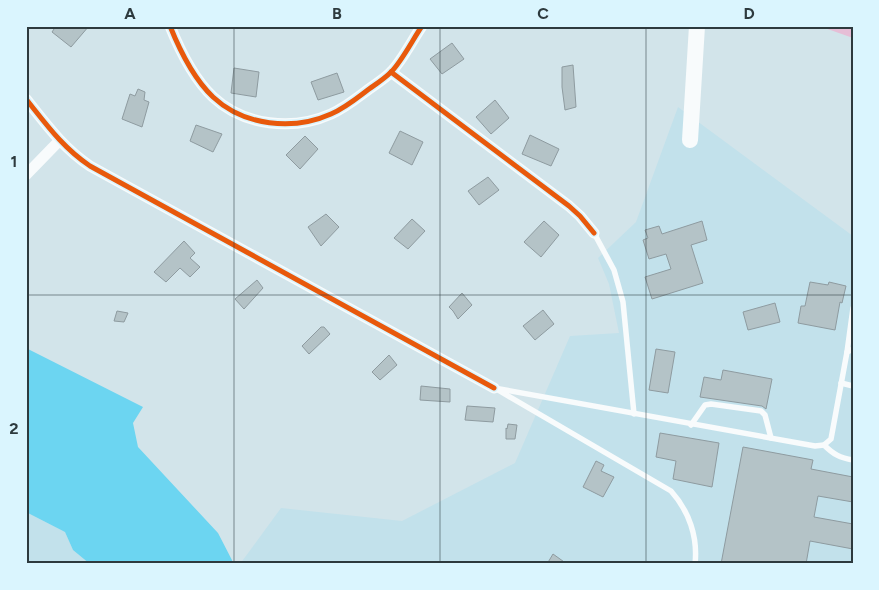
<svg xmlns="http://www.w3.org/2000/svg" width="879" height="590" viewBox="0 0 879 590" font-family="Figtree,sans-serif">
<rect width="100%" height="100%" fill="#d2e4ea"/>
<g fill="#c2e1eb">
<path d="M678,107L853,236V564H240L281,508L402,521L515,463L570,336L619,333L609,284L598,258L636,222Z"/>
<path d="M26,512L65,532L73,550L90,564H26Z"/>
</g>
<path fill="#e6bed6" d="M819,26H853V38Z"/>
<path fill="#6cd5f1" d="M26,348L143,407L133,423L138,447L218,533L234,564H90L73,550L65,532L26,512Z"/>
<g fill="#b4c3c7" stroke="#8e9ba0">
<path d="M56,26H89L71,47L52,32Z"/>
<path d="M452,43L464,59L442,74L430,59Z"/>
<path d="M573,65L576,107L565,110L562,87V67Z"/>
<path d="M234,68L259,72L256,97L231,93Z"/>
<path d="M337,73L344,92L318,100L311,82Z"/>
<path d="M138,89L145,92L144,100L149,102L142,127L122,119L130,94L135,96Z"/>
<path d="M495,100L509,118L491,134L476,117Z"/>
<path d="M196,125L222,134L213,152L190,141Z"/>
<path d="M400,131L423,142L412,165L389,153Z"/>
<path d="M530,135L559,149L551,166L522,154Z"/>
<path d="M305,136L318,149L300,169L286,155Z"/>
<path d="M488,177L499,190L479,205L468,191Z"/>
<path d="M326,214L339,227L321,246L308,227Z"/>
<path d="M412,219L425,231L408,249L394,238Z"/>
<path d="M544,221L559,235L541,257L524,242Z"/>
<path d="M702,221L707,240L691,245L703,283L652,299L645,277L671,269L666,254L649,259L643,240L648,238L645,230L659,226L662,234Z"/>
<path d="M184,241L195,253L190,258L200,267L190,277L180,268L166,282L154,272Z"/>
<path d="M257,280L263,288L244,309L235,299Z"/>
<path d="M810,282L828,285L829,282L846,286L842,303L840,302L835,330L798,323L801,306H805Z"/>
<path d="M462,293L472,305L458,319L453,311L449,307Z"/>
<path d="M775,303L780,322L748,330L743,312Z"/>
<path d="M543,310L554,324L535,340L523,326Z"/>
<path d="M117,311L128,313L124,322L114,321Z"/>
<path d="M321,327H324L330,334L309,354L302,346Z"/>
<path d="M656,349L675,352L668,393L649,390Z"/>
<path d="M389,355L397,365L380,380L372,372Z"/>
<path d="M723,370L772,379L766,409L762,406L700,397L704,377L721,380Z"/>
<path d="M421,386L450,389V402L420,400Z"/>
<path d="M467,406L495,408L493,422L465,420Z"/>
<path d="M508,424L517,425L515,439H506V428L507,429Z"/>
<path d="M660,433L719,443L712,487L673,479L676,461L656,457Z"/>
<path d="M743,447L813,460L811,469L853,477V502L818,496L814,517L853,524V549L810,541L806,564H721Z"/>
<path d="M596,461L604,465L601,471L614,477L603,497L583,487Z"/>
<path d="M553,554L567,564H547Z"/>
</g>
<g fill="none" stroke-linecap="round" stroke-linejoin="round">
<g stroke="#f8fbfc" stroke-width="5.5">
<path d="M594,233L614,270L623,302L634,414"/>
<path d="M847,352L853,308"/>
<path d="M841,383L853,386"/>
<path d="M494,388L815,446L824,445L831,439L847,352L853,349"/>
<path d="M498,390L671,491C689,511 698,537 695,564"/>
<path d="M691,425L705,405L711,404L761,411L765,415L771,438"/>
<path d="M824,445C833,454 840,458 853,460"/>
</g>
<g stroke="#f8fbfc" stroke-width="11">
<path d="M170,26C180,51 193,78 213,97C244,126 293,131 331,114C345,108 357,98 369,89C376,84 384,79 390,73C401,63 413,39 422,26"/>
<path d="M391,72L569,206L580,216L594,233"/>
<path d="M26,99C46,124 63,148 90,166L494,388"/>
<path d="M26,175L59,141"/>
</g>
<path stroke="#f8fbfc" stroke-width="16" d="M690,140L697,26"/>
<g stroke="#daf5fe" stroke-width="8">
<g id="cycleway">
<path d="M170,26C180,51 193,78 213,97C244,126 293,131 331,114C345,108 357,98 369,89C376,84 384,79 390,73C401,63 413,39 422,26"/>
<path d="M391,72L569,206L580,216L594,233"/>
<path d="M26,99C46,124 63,148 90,166L494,388"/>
</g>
</g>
<use href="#cycleway" stroke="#e8590c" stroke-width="5"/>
</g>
<path fill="none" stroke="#2d3a3e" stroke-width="1" stroke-opacity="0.55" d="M234,26V564M440,26V564M646,26V564M26,295H853"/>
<rect width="879" height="590" fill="none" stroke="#daf5fe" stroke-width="55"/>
<rect x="28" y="28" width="824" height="534" fill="none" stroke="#2d3a3e" stroke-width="2"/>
<g font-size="16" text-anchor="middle" font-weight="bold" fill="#2d3a3e">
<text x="130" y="19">A</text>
<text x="337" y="19">B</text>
<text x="543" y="19">C</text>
<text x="749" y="19">D</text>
<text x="14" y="167">1</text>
<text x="14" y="434">2</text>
</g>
</svg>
